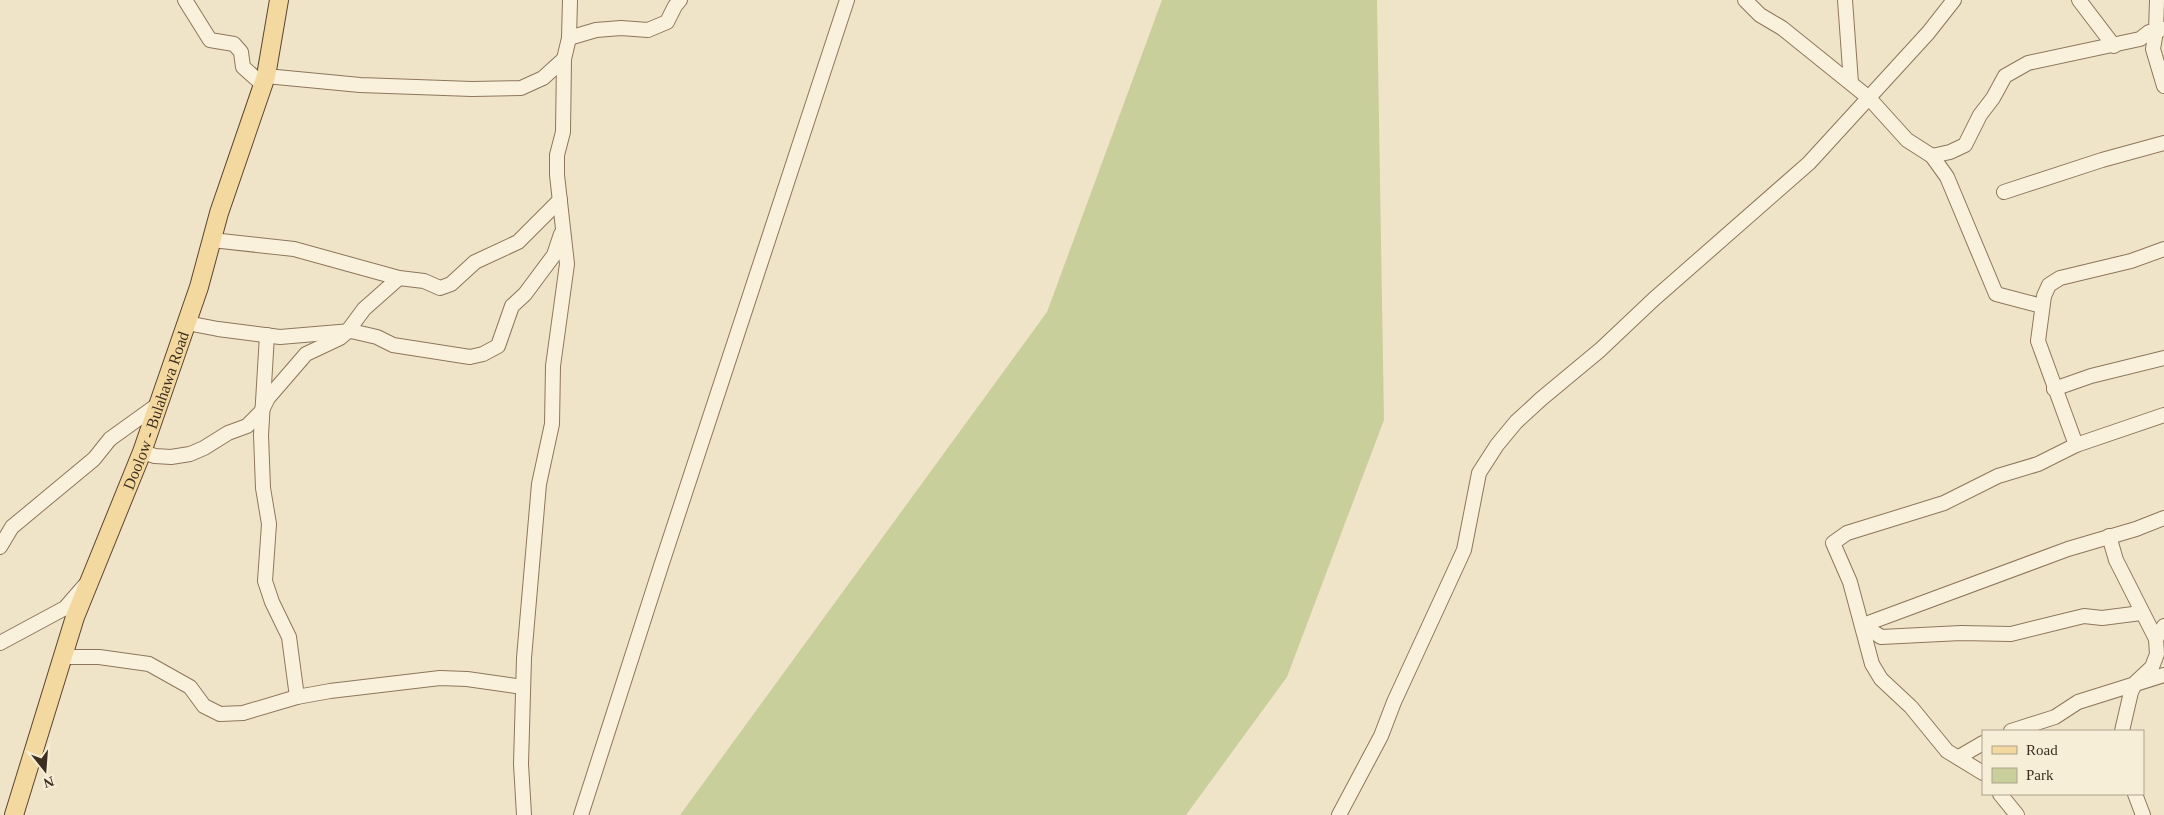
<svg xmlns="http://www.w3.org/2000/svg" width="2164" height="815" viewBox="0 0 2164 815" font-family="'Times New Roman',serif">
<rect width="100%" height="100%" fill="#f0e4c8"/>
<path fill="#c9cf9b" d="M1162,0H1377L1384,420L1287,677L1186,815H680L1047,312Z"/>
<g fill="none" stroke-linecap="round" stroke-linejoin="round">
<g stroke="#8d765c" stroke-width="16">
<g id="minor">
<path d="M185,0L210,40L234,44L241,52L243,67L262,84"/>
<path d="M1745,0L1760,15L1782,28L1869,98L1907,140L1932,156L1947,177L1996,294L2042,306"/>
<path d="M1845,0L1851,83"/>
<path d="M2079,0L2114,46"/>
<path d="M2157,0L2156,31L2153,49L2164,86"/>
<path d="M569,38L596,30L621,28L648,30L667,22L675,6L680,0"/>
<path d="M266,76L360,85L472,89L521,88L543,78L564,59"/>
<path d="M1932,156L1950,152L1965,145L1980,115L1993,98L2005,76L2028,63L2140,39L2149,32L2164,29"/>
<path d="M2004,192L2102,160L2164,143"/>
<path d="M212,240L294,249L399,278L424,281L440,288L451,284L475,262L518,242L560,200"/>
<path d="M187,323L218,329L280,337L351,331L377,337L393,345L470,357L483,354L498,346L512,306L525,294L554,255L561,234"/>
<path d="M267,335L261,435L263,488L269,524L265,581L272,602L289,637L297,697"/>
<path d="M2054,389L2091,376L2164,358"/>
<path d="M2076,445L2038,341L2044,296L2049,285L2060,278L2131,261L2164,249"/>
<path d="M142,452L155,456L171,457L190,454L204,448L228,433L247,426L261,412L268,398L306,354L340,338L347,332L364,309L399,278"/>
<path d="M2109,536L2116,560L2156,639"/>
<path d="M0,547L12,527L94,459L110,439L160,403"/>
<path d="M1863,625L2068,549L2136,529L2164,518"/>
<path d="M1863,625L1881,637L1961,633L2011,634L2084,616L2102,618L2141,613"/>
<path d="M0,643L65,608L85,585"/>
<path d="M63,657H99L149,664L190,687L204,706L220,714L243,713L297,697L330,691L440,678L467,679L523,687"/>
<path d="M2011,731L2055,717L2078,702L2164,675"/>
<path d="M2122,731L2131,692L2136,682L2152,667L2157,654L2156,639L2164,626"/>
<path d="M1959,757L1983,743"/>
<path d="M1983,773L1947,751L1911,707L1881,679L1872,664L1850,582L1833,543L1847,533L1944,503L1998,476L2038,464L2076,445L2164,415"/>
<path d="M2000,794L2017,815"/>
<path d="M2135,794L2143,815"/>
<path d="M524,815L521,764L524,658L539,484L552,424L553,366L567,264L557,175V155L563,132L564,59L569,38L570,0"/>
<path d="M581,815L661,566L847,0"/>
<path d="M1339,815L1381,736L1394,702L1464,550L1479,473L1497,445L1516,422L1541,399L1600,350L1654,299L1809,163L1928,33L1954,0"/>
</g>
</g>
<g stroke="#5b4430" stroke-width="20">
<g id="major">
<path id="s1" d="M14,815L75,617L142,452L199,287L219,213L266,76L279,0"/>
</g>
</g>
<use href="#minor" stroke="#faf1dc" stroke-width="14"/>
<use href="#major" stroke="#f3d9a0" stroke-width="18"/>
</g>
<g text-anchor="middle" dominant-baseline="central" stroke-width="4" stroke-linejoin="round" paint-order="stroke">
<g font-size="16" fill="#3d2e20" stroke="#f7eed8">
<text stroke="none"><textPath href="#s1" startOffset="429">Doolow - Bulahawa Road</textPath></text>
</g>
</g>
<rect x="1982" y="730" width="162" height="65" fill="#f7eed8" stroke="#ada18e"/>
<rect x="1992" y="746" width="25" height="8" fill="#f3d9a0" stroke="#ada18e"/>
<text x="2026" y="755" font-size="15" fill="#3d2e20">Road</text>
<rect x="1992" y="768" width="25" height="15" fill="#c9cf9b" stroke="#ada18e"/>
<text x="2026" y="780" font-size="15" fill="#3d2e20">Park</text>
<g transform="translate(45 770) rotate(163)" stroke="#f7eed8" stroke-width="4" paint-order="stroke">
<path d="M0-4L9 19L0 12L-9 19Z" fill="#3d2e20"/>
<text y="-8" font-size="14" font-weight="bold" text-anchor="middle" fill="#3d2e20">N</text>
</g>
</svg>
